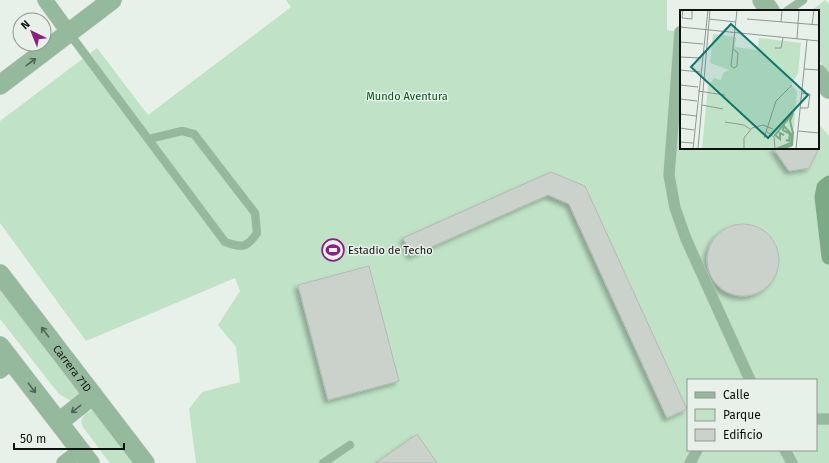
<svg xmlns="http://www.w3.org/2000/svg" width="829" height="463" viewBox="0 0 829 463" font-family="'Fira Sans',sans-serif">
<defs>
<filter id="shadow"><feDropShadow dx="-3.5" dy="3.5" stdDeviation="2" flood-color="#0004"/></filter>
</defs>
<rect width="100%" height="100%" fill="#e7f0e9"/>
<g fill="#c0e3c7" fill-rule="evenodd">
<path d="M286,0H667V30L681,32V148H818V123L829,136V463H196L189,409L202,392L240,382L236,347L218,325L240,291L235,278L86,341L0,223V121L97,48L148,115L291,7ZM688,380H816V450H688Z"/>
<path d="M825,0L829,4V74L818,59V11H811Z"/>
<path d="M0,284L81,392L79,396L71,401L59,394L0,319Z"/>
<path d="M92,410H97L138,463H110L83,427L81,421L85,414Z"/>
</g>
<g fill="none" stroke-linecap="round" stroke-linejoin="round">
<path stroke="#7da987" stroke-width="15" d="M829,183L824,187L822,197L829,257"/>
</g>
<g fill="#cad2cb" stroke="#b3bbb4" filter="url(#shadow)">
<path d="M773,148H819L809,168L789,171Z"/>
<path d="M551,172L585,186L687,409L667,418L569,204L548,195L411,256L403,238Z"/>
<circle cx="743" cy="260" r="36"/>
<path d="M369,266L399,381L328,400L298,285Z"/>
<path d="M417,434L437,463H376Z"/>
</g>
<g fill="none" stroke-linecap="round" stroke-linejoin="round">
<g stroke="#c4ccc6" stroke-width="9">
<g id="service">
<path d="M787,11L803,0"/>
<path d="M69,33L225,242C242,248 247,248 257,233L255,213L194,134L182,131L149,139"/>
<path d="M323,463L350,445"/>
</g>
</g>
<g stroke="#c4ccc6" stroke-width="12">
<g id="pedestrian">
<path d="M680,32L669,175L675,208L686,239L750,380"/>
<path d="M816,419H829"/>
<path d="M785,450L792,463"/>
<path d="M690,463L697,450"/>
</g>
</g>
<g stroke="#c4ccc6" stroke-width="16">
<g id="minor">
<path d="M45,0L69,33"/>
<path d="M0,371L12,362"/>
<path d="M64,463L80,451"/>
</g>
</g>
<g stroke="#c4ccc6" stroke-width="20">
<g id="tertiary">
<path d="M762,0L770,11"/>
<path d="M818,74L829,89"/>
<path d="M0,85L112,0"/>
<path id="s1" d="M0,274L145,463"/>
<path d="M0,346L90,463"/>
<path d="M59,422L93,395"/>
</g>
</g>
<use href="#service" stroke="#94b99c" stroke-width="8"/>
<use href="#pedestrian" stroke="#94b99c" stroke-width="11"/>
<use href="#minor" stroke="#94b99c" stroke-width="15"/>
<use href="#tertiary" stroke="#94b99c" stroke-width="19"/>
</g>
<defs><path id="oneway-shaft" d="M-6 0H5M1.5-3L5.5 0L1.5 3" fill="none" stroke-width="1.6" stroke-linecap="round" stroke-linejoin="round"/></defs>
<g stroke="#516556">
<use href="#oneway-shaft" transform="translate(31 62) rotate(-37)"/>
<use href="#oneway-shaft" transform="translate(45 332) rotate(-127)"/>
<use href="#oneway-shaft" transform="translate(32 388) rotate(53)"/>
<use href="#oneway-shaft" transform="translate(76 409) rotate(142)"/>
</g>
<defs>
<g id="stadium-ring" transform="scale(1.15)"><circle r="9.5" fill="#e7f0e9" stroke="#8b2084" stroke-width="1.5"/><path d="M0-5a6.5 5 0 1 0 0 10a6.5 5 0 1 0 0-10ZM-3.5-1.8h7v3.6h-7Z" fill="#8b2084"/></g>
</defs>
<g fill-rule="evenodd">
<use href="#stadium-ring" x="333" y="250"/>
</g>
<g text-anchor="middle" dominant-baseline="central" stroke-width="3" stroke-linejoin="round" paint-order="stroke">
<g font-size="11" fill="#085226" stroke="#e7f0e9">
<text x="407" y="96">Mundo Aventura</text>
</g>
<g font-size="11" fill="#0e110f" stroke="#e7f0e9" text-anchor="start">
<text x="348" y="250">Estadio de Techo</text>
</g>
<g font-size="11" fill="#0e110f" stroke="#e7f0e9">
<text stroke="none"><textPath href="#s1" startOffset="119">Carrera 71D</textPath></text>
</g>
</g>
<g transform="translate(680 10)">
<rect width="139" height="139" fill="#e7f0e9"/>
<path d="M33,24L56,27L55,37L77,40L79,28L121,33L118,64L111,74L117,82L112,139H22L28,76L34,68L41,70L43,63L49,60L30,53Z" fill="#c0e3c7"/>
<path fill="none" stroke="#7da987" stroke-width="2" d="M96,139L111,133L112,125L104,116L103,120L110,124L109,131L106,130M102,139L112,135L113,123L110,111L113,103L95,125L100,129V123L104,125"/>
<path fill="none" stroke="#909792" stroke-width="1" d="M3,0L2,8L12,9V0M29,9L56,12M67,9L139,15M101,12L102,0M132,15L134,0M0,17L139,31M117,29L119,0M0,32L23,34M95,38H101L103,28M53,39L58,43L57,56L54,58L51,56L57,0M0,47L21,48M124,59L139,60M0,60L20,62M0,75L18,77M18,81L45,85M0,89L17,91M22,95L43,99M120,98H128L130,84L122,83M0,104L16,106M45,112L64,115L70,119M0,118L14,120M86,121L94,127L95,139M118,121L139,123M84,128L96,91L112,75M0,132L13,133M13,139L28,0M18,139L30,0M64,139V128L72,118L83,115L93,119M116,139L127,30"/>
<path fill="#0f766e" fill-opacity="0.15" stroke="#0f766e" stroke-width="2" d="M51,14L128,85L88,128L11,57Z"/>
<rect width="139" height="139" fill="none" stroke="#0e110f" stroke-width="2"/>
</g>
<rect x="687" y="379" width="130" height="72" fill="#e7f0e9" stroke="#909792"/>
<rect x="695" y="392" width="20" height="6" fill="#94b99c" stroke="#909792"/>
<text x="723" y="399" font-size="12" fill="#0e110f">Calle</text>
<rect x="695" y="409" width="20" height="12" fill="#c0e3c7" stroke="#909792"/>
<text x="723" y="419" font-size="12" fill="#0e110f">Parque</text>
<rect x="695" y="429" width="20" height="12" fill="#cad2cb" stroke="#909792"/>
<text x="723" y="439" font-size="12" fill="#0e110f">Edificio</text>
<g transform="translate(32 32) rotate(317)"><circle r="19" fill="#e7f0e9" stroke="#909792"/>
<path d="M0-3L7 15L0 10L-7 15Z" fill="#8b2084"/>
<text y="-6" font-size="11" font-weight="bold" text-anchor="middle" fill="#0e110f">N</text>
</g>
<path d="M14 443v6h110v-6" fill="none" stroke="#0e110f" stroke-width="2"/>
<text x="20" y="443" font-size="12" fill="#0e110f" stroke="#e7f0e9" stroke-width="3" paint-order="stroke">50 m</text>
</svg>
